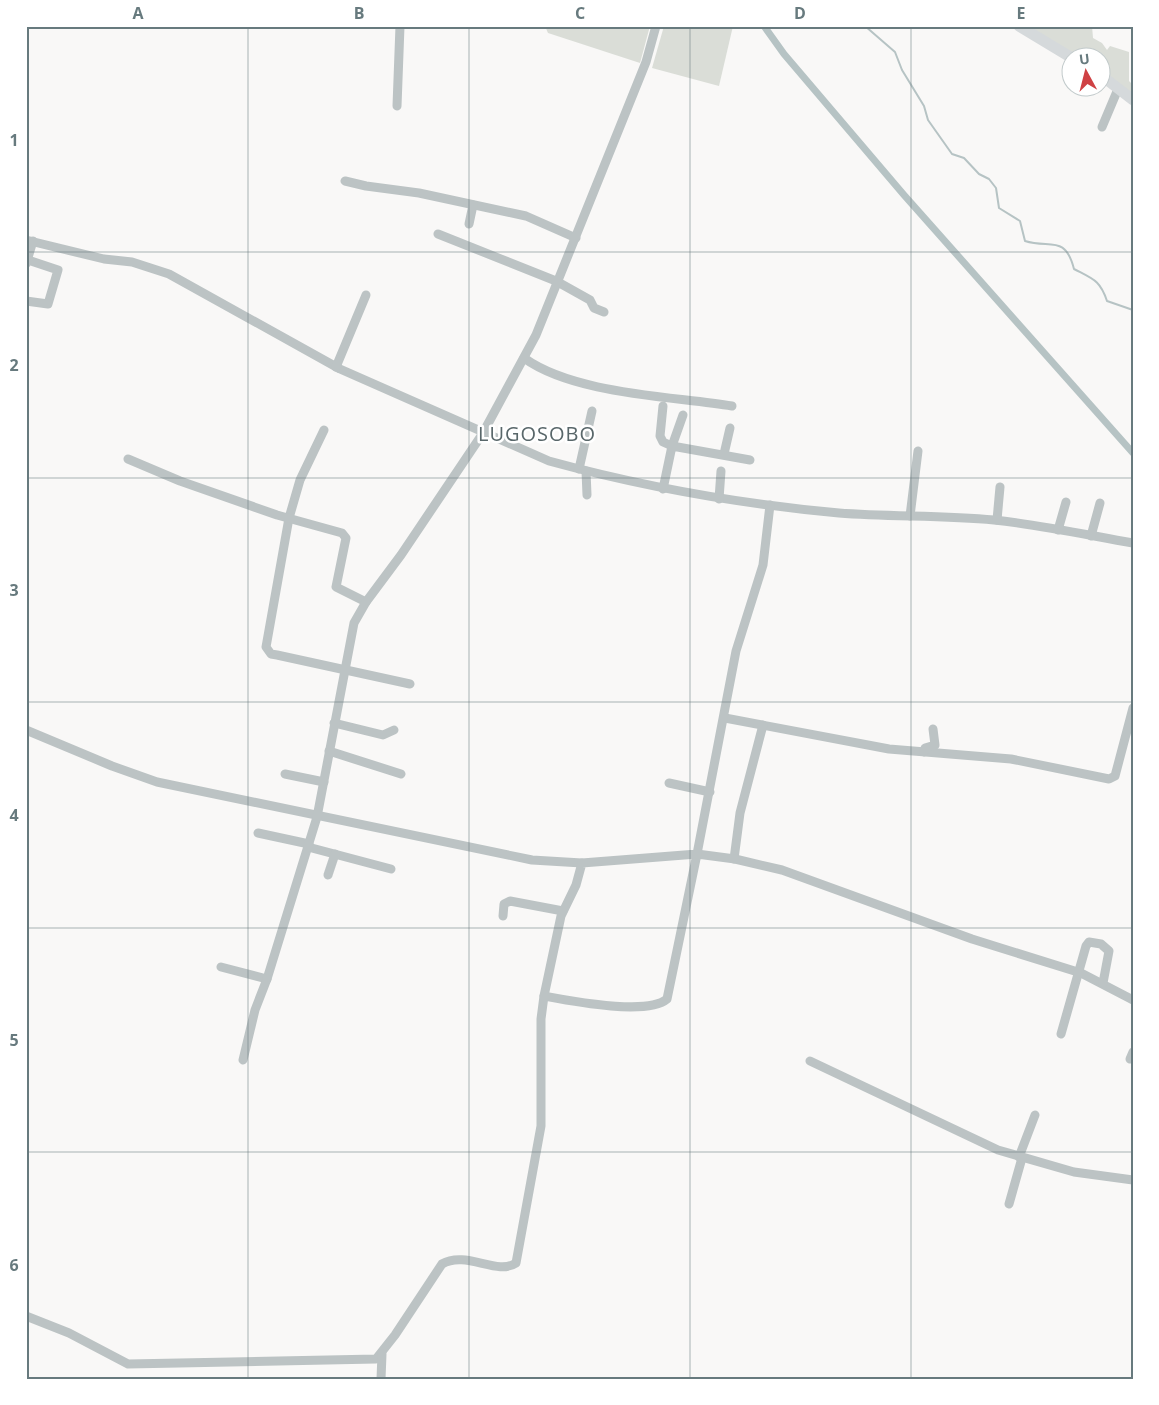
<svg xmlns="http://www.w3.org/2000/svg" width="1159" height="1405" viewBox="0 0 1159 1405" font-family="'Open Sans',sans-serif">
<rect width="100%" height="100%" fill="#f9f8f7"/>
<g fill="#daddd7">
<path d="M545,26H650L640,63L548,33Z"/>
<path d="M664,26H733L719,86L652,68Z"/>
<path d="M1019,26H1092L1093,38L1102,43L1107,50L1110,46L1129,52V81L1133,85V99L1102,76V58H1072Z"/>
</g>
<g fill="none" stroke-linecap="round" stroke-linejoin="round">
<path stroke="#b6c3c4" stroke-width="2" d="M865,26L895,52L902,70L924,106L928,120L952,154L964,158L979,174L989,179L996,188L999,208L1020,221L1025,241C1050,249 1065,234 1074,269C1093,279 1100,280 1107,301L1133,310"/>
<path stroke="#b6c3c4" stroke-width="7" d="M764,26L784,54L904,195L1133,453"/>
<g stroke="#bcc3c4" stroke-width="9">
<path d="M397,106L400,26"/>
<path d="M1102,127L1118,89"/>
<path d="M345,181L366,186L419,193L526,216L576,238"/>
<path d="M469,224L473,205"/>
<path d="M438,234L556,281L590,300L594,308L604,312"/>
<path d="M26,240L104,259L132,262L169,274L340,369L549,461C644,487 741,504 839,513C891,517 943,515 994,520C1041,525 1087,535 1133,543"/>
<path d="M26,264L33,241"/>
<path d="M26,301L48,304L58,270L28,260"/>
<path d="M524,358C574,394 670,396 732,406"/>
<path d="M336,367L366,295"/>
<path d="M663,406L660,436L663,442L672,446L683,415"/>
<path d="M324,430L300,480L289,518L266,647L271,654L277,655L410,684"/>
<path d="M724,454L730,428"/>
<path d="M128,459L180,481L277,515L342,533L346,538L336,587L366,602"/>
<path d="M579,469L592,411"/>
<path d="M586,471L587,495"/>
<path d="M663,489L672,446L750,460"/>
<path d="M719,499L721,471"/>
<path d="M910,516L918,451"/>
<path d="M997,520L1000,487"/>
<path d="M1058,530L1066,502"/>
<path d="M1091,536L1100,503"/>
<path d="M725,718L889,749L1011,759L1109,779L1115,776L1133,708"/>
<path d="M334,723L383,735L394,730"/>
<path d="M26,730L112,766L157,782L532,860L582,863"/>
<path d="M329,751L401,774"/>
<path d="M924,752L925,748L935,745L933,729"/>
<path d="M285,774L324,782"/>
<path d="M669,783L710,792"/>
<path d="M258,833L309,844"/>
<path d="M308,847L391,869"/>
<path d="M734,859L740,813L763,725"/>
<path d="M328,875L335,854"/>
<path d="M503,916L504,904L510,901L563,911"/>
<path d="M221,967L267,979L317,817L354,623L366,602L401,555L483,433L536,335L646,62L656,26"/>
<path d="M544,996C571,1001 647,1016 667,999L697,854L735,859L782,870L972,939L1081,973L1133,1000"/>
<path d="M1061,1034L1086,946L1089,942L1101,944L1109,951L1103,983"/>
<path d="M1130,1059L1133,1052"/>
<path d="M243,1060L255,1010L267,979"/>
<path d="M810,1061L998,1150L1074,1172L1133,1180"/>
<path d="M1019,1157L1035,1115"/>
<path d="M1009,1204L1022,1158"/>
<path d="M26,1316L69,1333L128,1364L376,1359L395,1335L442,1264C466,1250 497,1276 516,1263L541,1126V1019L544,996L561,916L576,885L582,863L697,854L736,651L763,565L770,505"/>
<path d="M381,1379L382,1354"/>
</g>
<g stroke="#d5d9db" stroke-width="11">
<path d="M1019,26L1072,58"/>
<path d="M1102,76L1133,100"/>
</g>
</g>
<path fill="none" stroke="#677a7e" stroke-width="1" stroke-opacity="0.55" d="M248,26V1379M469,26V1379M690,26V1379M911,26V1379M26,252H1133M26,478H1133M26,702H1133M26,928H1133M26,1152H1133"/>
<g text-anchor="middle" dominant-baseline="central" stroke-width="5" stroke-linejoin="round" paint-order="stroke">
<g font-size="20" letter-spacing="1" fill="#59676a" stroke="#fff">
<text x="537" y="433">LUGOSOBO</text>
</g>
</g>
<rect width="1159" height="1405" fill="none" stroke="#ffffff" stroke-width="55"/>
<g transform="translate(1086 72) rotate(353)"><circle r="24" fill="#ffffff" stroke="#c2cacb"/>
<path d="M0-4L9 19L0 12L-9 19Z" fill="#cf4144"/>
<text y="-8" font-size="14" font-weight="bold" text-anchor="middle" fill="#677a7e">U</text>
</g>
<rect x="28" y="28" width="1104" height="1350" fill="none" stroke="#677a7e" stroke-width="2"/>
<g font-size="16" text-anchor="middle" font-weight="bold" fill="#677a7e">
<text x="138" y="19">A</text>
<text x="359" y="19">B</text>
<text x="580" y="19">C</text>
<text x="800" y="19">D</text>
<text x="1021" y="19">E</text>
<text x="14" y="146">1</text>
<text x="14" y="371">2</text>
<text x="14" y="596">3</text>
<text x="14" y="821">4</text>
<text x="14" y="1046">5</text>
<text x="14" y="1271">6</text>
</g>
</svg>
